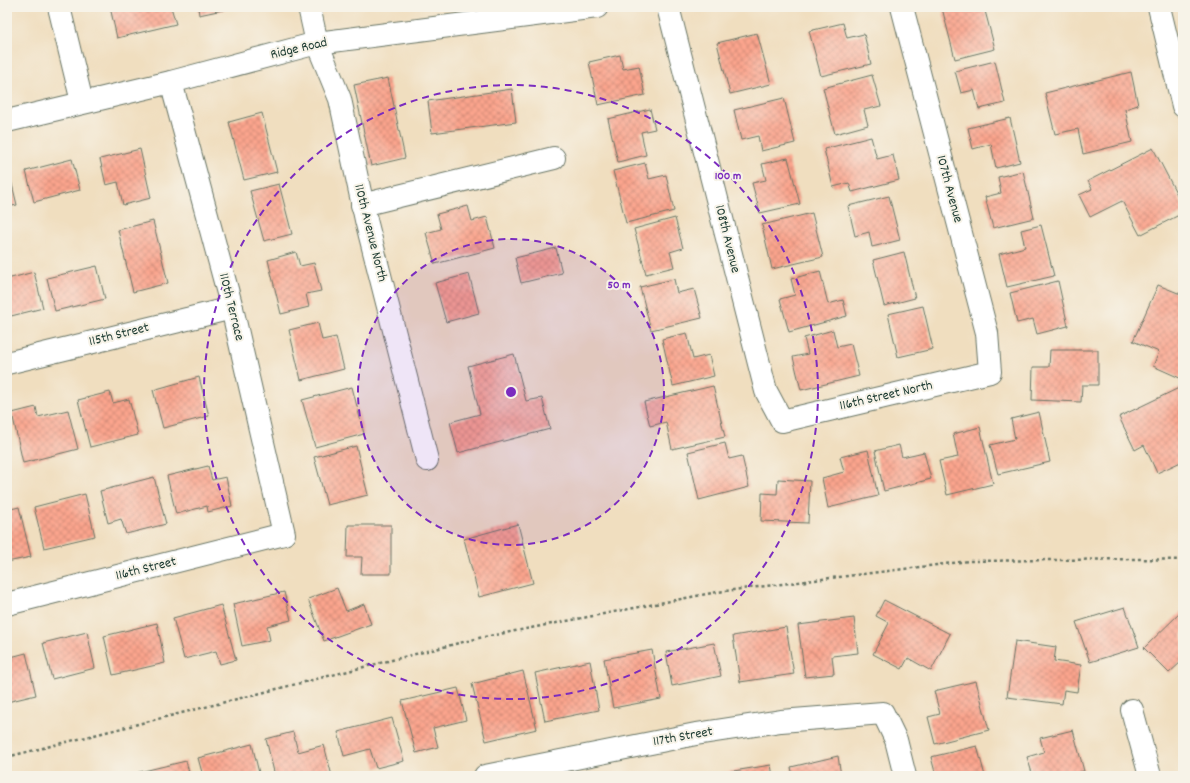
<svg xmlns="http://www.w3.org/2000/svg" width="1190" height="783" viewBox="0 0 1190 783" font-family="Dekko,sans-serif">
<defs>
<pattern id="building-cross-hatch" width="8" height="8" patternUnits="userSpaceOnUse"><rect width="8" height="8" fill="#fba48d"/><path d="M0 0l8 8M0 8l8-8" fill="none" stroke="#cb8774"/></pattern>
</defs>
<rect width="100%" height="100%" fill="#f7f3e8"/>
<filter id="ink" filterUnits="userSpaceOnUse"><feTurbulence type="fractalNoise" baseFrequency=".025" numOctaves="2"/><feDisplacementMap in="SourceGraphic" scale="8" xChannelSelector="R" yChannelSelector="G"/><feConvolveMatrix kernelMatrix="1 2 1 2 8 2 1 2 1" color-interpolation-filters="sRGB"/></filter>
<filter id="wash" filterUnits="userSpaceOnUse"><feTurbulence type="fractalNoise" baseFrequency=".012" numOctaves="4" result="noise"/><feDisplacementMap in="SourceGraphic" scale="16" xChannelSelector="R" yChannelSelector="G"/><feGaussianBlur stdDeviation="0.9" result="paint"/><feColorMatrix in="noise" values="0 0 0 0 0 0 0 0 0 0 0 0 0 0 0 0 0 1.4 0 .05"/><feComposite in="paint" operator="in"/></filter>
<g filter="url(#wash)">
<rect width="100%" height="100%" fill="#f0debf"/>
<g id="blocks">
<g fill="url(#building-cross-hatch)">
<path d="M110,7H171L176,24L117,38Z"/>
<path d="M198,7H232V8L199,15Z"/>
<path d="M945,7H984L995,49L955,59L942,8Z"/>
<path d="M843,23L847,38L864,34L871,64L821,76L809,31Z"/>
<path d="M757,33L771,84L730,94L717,43Z"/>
<path d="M620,55L623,69L639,66L645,95L598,105L589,62Z"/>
<path d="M995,61L1005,103L979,109L974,90L961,93L955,71Z"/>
<path d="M1131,72L1138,105L1125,109L1132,142L1083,154L1078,129L1055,134L1045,93Z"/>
<path d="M872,75L881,106L864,110L868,125L835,134L823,88Z"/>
<path d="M388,78L405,158L371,166L354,85Z"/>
<path d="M512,89L516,122L432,133L428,101Z"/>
<path d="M784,98L795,143L761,151L758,136L741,140L734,110Z"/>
<path d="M650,109L655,129L641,132L646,155L618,162L608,119Z"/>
<path d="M262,113L277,172L244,180L229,122Z"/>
<path d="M1010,118L1020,162L996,168L991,144L973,149L968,128Z"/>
<path d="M871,137L877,159L893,155L899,180L852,192L849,183L833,187L824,149Z"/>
<path d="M1153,148L1183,206V213L1140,235L1122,201L1090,217L1079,195L1092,189L1088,181Z"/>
<path d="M140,149L151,198L123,205L118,182L106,185L100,159Z"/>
<path d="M788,158L800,204L760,213L752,183L766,180L762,164Z"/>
<path d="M72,159L80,190L34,202L26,171Z"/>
<path d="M645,163L649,179L666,175L674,211L626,223L613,171Z"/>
<path d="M1023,171L1034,218L993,228L985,197L1001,193L998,177Z"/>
<path d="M7,176H10L17,205L7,207Z"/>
<path d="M279,184L292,234L264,241L250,191Z"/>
<path d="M889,196L900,240L872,247L869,232L855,236L848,206Z"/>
<path d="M468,206L472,221L487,217L495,248L435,264L426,233L441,229L437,214Z"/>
<path d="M812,213L823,257L772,269L762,225Z"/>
<path d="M675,218L683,248L670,252L674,267L646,274L634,229Z"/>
<path d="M153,221L168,283L133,292L118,230Z"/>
<path d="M1041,225L1054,276L1007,287L999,254L1025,247L1021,230Z"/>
<path d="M556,248L562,273L521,283L515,258Z"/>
<path d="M296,252L300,266L314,263L321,291L306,294L309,307L281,314L268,260Z"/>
<path d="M904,252L915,298L884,306L873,260Z"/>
<path d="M97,266L105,299L55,311L47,278Z"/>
<path d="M820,271L828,304L843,300L847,316L789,332L780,299L795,295L791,279Z"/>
<path d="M34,272L43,308L7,317V279Z"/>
<path d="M469,274L479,313L446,322L435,283Z"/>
<path d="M674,279L677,293L694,289L702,318L651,330L640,287Z"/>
<path d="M1058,281L1068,326L1037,334L1033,319L1017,323L1010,293Z"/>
<path d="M1158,285L1183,295L1182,379L1153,366L1159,352L1133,341Z"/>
<path d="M923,306L933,349L898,357L888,314Z"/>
<path d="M318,323L322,340L336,337L344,369L301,380L289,330Z"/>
<path d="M833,330L837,347L851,344L859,376L801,390L793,357L808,354L804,338Z"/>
<path d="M687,333L693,359L709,355L714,376L673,386L662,339Z"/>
<path d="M1050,350H1098V385H1082L1081,402L1032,400L1033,367H1049Z"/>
<path d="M514,354L526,401L542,398L550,429L458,453L450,422L480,414L468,366Z"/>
<path d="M199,377L209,416L163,428L153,390Z"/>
<path d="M713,386L725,437L672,449L666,422L650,426L644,402Z"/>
<path d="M1183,386V461L1157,473L1144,445L1135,450L1119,417Z"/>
<path d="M352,387L364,434L315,447L302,400Z"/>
<path d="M110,392L113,403L129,399L138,435L90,447L78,400Z"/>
<path d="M36,407L38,417L68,410L78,449L23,463L12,413Z"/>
<path d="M1039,412L1050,462L998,474L990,445L1015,439L1011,419Z"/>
<path d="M980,427L993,484L947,495L939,461L958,457L953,434Z"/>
<path d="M725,443L729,459L742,456L749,487L699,500L688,452Z"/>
<path d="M899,445L902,457L924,452L931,479L884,491L875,451Z"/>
<path d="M356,446L368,495L327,505L314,457Z"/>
<path d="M868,450L878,496L828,508L822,478L844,472L840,457Z"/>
<path d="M208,466L212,480L226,477L232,506L208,512L207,506L176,514L167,476Z"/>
<path d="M154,477L166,524L126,534L121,519L108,523L100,491Z"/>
<path d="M778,479L810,481L808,523L761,521L762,493L777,494Z"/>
<path d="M85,494L95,536L44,548L34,507Z"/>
<path d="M19,507L31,557L7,562V510Z"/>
<path d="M518,524L533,583L479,597L464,539Z"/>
<path d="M348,525H391V574H361L362,557H347Z"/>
<path d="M337,588L346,611L364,604L371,624L324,641L308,599Z"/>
<path d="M284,592L291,620L267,626L270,640L242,646L233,604Z"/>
<path d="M884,600L950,634L931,671L908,658L902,669L873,654L889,623L876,616Z"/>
<path d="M221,605L236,660L220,664L216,651L184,659L173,618Z"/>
<path d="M1125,607L1139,647L1090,662L1076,622Z"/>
<path d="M1183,610V664L1181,662L1169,673L1144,648Z"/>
<path d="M854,618L858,653L832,656L834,674L805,677L798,625Z"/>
<path d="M157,623L165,663L113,675L104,636Z"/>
<path d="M786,627L794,674L740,682L733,636Z"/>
<path d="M87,632L95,668L52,679L43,643Z"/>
<path d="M1015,641L1056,647L1054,661L1081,665L1077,692L1064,690L1062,704L1007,697Z"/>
<path d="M714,643L721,676L672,686L666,652Z"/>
<path d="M652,650L661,699L613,708L604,659Z"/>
<path d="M26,653L36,695L7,702V658Z"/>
<path d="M590,661L599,710L545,721L535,673Z"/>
<path d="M523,671L537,729L486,741L472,684Z"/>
<path d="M976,681L989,730L935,744L928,717L940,714L934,691Z"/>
<path d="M458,688L466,720L433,728L438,747L416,753L402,701Z"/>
<path d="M392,718L404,761L376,768L370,749L344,756L338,732Z"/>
<path d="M1073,730L1084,771L1065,776H1033L1027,757L1044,752L1040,738Z"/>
<path d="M293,732L298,752L324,745L332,776H275L266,739Z"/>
<path d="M252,744L259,773L247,776H203L198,758Z"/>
<path d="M977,746L985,776H944V774L936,776L931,757Z"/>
<path d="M838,756L841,776H793L791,767Z"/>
<path d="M186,761L190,776H131V774Z"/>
<path d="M771,765L773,776H721V773Z"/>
</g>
</g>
</g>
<g filter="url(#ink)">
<use href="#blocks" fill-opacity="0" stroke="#687565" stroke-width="1"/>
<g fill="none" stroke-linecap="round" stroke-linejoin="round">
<g stroke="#687565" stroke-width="24">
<g id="minor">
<path d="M59,7L82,102"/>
<path d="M309,7L317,43L340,99L366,220L427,460"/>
<path d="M668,7L766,391L782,421L990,372L987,333L902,7"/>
<path d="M1159,7L1183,106"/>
<path d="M7,121L171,82L317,43L597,7"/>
<path d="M362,205L554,158"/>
<path d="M7,363L232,308"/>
<path d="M7,604L284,534L232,308L171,82"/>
<path d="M1132,710L1150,776"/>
<path d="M485,776L696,734L781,721L883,713L896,740L905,776"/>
</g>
</g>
<path stroke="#687565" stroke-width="2.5" stroke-dasharray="3 3" stroke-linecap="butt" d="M7,757L479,638L717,592L969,561L1138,559L1183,560"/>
<use href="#minor" stroke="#fff" stroke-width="22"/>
</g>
</g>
<circle cx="511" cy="392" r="153" fill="#7b2cbf" fill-opacity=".12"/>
<g fill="none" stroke="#7b2cbf" stroke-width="2" stroke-dasharray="7 5">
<circle cx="511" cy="392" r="153"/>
<circle cx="511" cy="392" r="307"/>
</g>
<g text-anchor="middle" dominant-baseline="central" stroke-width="4" stroke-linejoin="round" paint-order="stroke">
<g font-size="14" fill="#1f3d34" stroke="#f7f3e8">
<text transform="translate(299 49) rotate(-13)">Ridge Road</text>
<text transform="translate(949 189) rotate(75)">107th Avenue</text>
<text transform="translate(370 233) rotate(76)">110th Avenue North</text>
<text transform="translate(727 239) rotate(76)">108th Avenue</text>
<text transform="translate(231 307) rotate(76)">110th Terrace</text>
<text transform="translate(119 335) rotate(-14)">115th Street</text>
<text transform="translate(886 396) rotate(-13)">116th Street North</text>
<text transform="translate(146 569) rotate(-14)">116th Street</text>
<text transform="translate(683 737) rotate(-10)">117th Street</text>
</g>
</g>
<circle cx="511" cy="392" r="6" fill="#7b2cbf" stroke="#f7f3e8" stroke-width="2"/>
<g font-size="12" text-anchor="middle" font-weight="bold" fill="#7b2cbf" stroke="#f7f3e8" stroke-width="4" stroke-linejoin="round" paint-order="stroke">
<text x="728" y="179">100 m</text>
<text x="619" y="288">50 m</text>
</g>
<rect width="1190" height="783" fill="none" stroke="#f7f3e8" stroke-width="24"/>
</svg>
